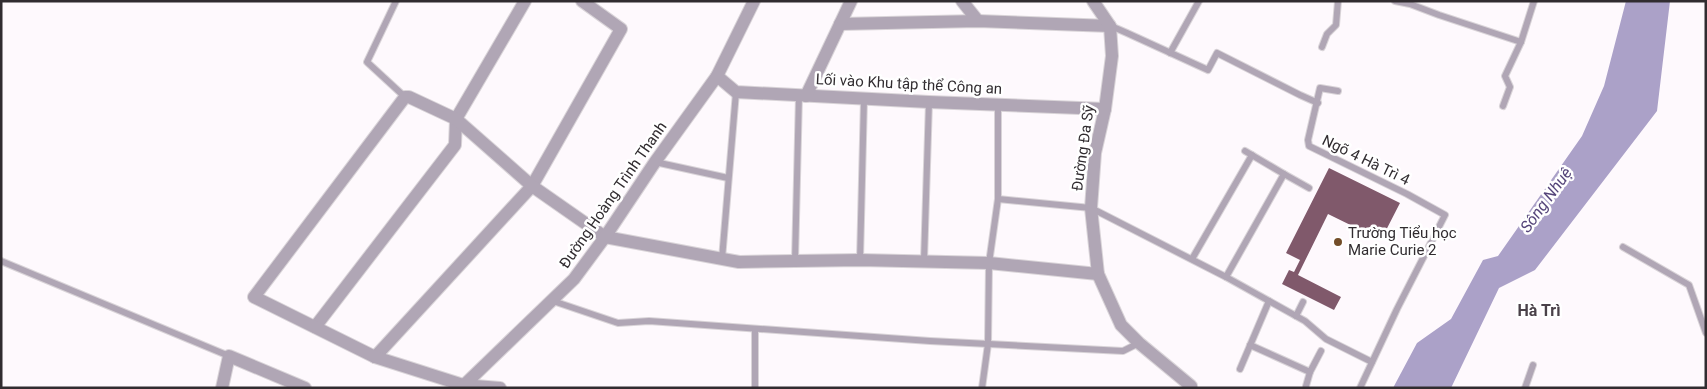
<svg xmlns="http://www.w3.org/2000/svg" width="1707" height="389" viewBox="0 0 1707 389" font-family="Roboto,sans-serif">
<rect width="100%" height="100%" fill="#fef9fd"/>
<path fill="#aba1c8" d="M1626,1H1670L1657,111L1535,270L1499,288L1451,388H1393L1417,343L1451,319L1483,260L1498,256L1582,136L1604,86Z"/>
<path fill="#80596b" d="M1329,168L1400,203L1381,240L1328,214L1298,275L1341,297L1334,310L1282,284L1289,270L1294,272L1300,260L1286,253Z"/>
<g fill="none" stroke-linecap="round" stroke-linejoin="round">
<g stroke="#d9d4d8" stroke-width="8">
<g id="service">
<path d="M396,1L367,62L405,97"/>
<path d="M1395,1L1410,4L1439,15L1521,42"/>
<path d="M1111,26L1127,33L1208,70L1217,53L1300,95L1318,103"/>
<path d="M1322,47L1327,34L1336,25L1338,1"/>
<path d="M1170,53L1199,1"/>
<path d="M1338,91L1320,88L1308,140L1309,146L1407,194L1445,215L1397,309L1360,388"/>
<path d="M1503,106L1510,87L1505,76L1521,42L1534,1"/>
<path d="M1245,151L1284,174"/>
<path d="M655,162L728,178"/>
<path d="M998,199L1091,208L1226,277L1305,321L1326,339L1372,362"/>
<path d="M1623,247L1689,285L1706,333"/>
<path d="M722,259L736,92"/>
<path d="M1192,259L1252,155"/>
<path d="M860,260L864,99"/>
<path d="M1,261L229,356"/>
<path d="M795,261L799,95"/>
<path d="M924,261L929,102"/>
<path d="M1226,277L1284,174L1309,188"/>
<path d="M553,301L618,323L649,321L930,341L1123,351L1139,343"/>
<path d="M1296,316L1303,302"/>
<path d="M1250,345L1310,372"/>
<path d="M1240,369L1269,301"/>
<path d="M1306,386L1310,372L1321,351"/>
<path d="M755,388V329"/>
<path d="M982,388L988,344L989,263L998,199V105"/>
<path d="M1525,388L1533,365"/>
</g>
</g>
<g stroke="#d9d4d8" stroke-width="14">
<g id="minor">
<path d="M962,1L978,21"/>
<path d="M840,24L978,21L1110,26"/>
<path d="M717,76L736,92L929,102L1105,109"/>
<path d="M806,96L851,1"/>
<path d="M315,327L455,145L456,119L525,1"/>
<path d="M375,357L532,186L621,29L582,1"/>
<path d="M222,388L229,356L305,388"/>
<path d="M500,388L463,385L375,357L254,297L405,97H409L456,119L532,186L605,237L739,262L860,260L989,263L1098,274"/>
</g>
</g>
<g stroke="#d9d4d8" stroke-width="14">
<g id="tertiary">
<path d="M1093,1L1110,26L1112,56L1105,109L1095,153L1091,208L1098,274L1121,325L1139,343L1191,386V388"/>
<path d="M461,388L574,279L605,237L655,162L717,76L754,1"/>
</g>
</g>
<use href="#service" stroke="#b0a6b5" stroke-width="6"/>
<use href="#minor" stroke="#b0a6b5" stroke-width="12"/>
<use href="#tertiary" stroke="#b0a6b5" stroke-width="12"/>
</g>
<circle fill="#734d29" stroke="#fff" stroke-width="2" cx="1338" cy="242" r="5"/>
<g text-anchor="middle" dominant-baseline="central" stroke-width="5" stroke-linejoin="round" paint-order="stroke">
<g font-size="15" fill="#312c30" stroke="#fff">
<text transform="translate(909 84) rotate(3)">Lối vào Khu tập thể Công an</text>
<text transform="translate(1083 148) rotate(-82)">Đường Đa Sỹ</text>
<text transform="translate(1366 160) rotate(26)">Ngõ 4 Hà Trì 4</text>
<text transform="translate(613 195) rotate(-55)">Đường Hoàng Trình Thanh</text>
</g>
<g font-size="15" fill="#312c30" stroke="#fff" text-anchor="start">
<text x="1348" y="233">Trường Tiểu học<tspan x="1348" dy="17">Marie Curie 2</tspan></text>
</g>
<g font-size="16" font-style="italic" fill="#544479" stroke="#fff">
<text transform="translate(1546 200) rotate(-54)">Sông Nhuệ</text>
</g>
<g font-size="16" font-weight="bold" fill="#4a4149" stroke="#fff">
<text x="1539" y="310">Hà Trì</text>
</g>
</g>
<rect width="1707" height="389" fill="none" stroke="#312c30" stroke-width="5"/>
</svg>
